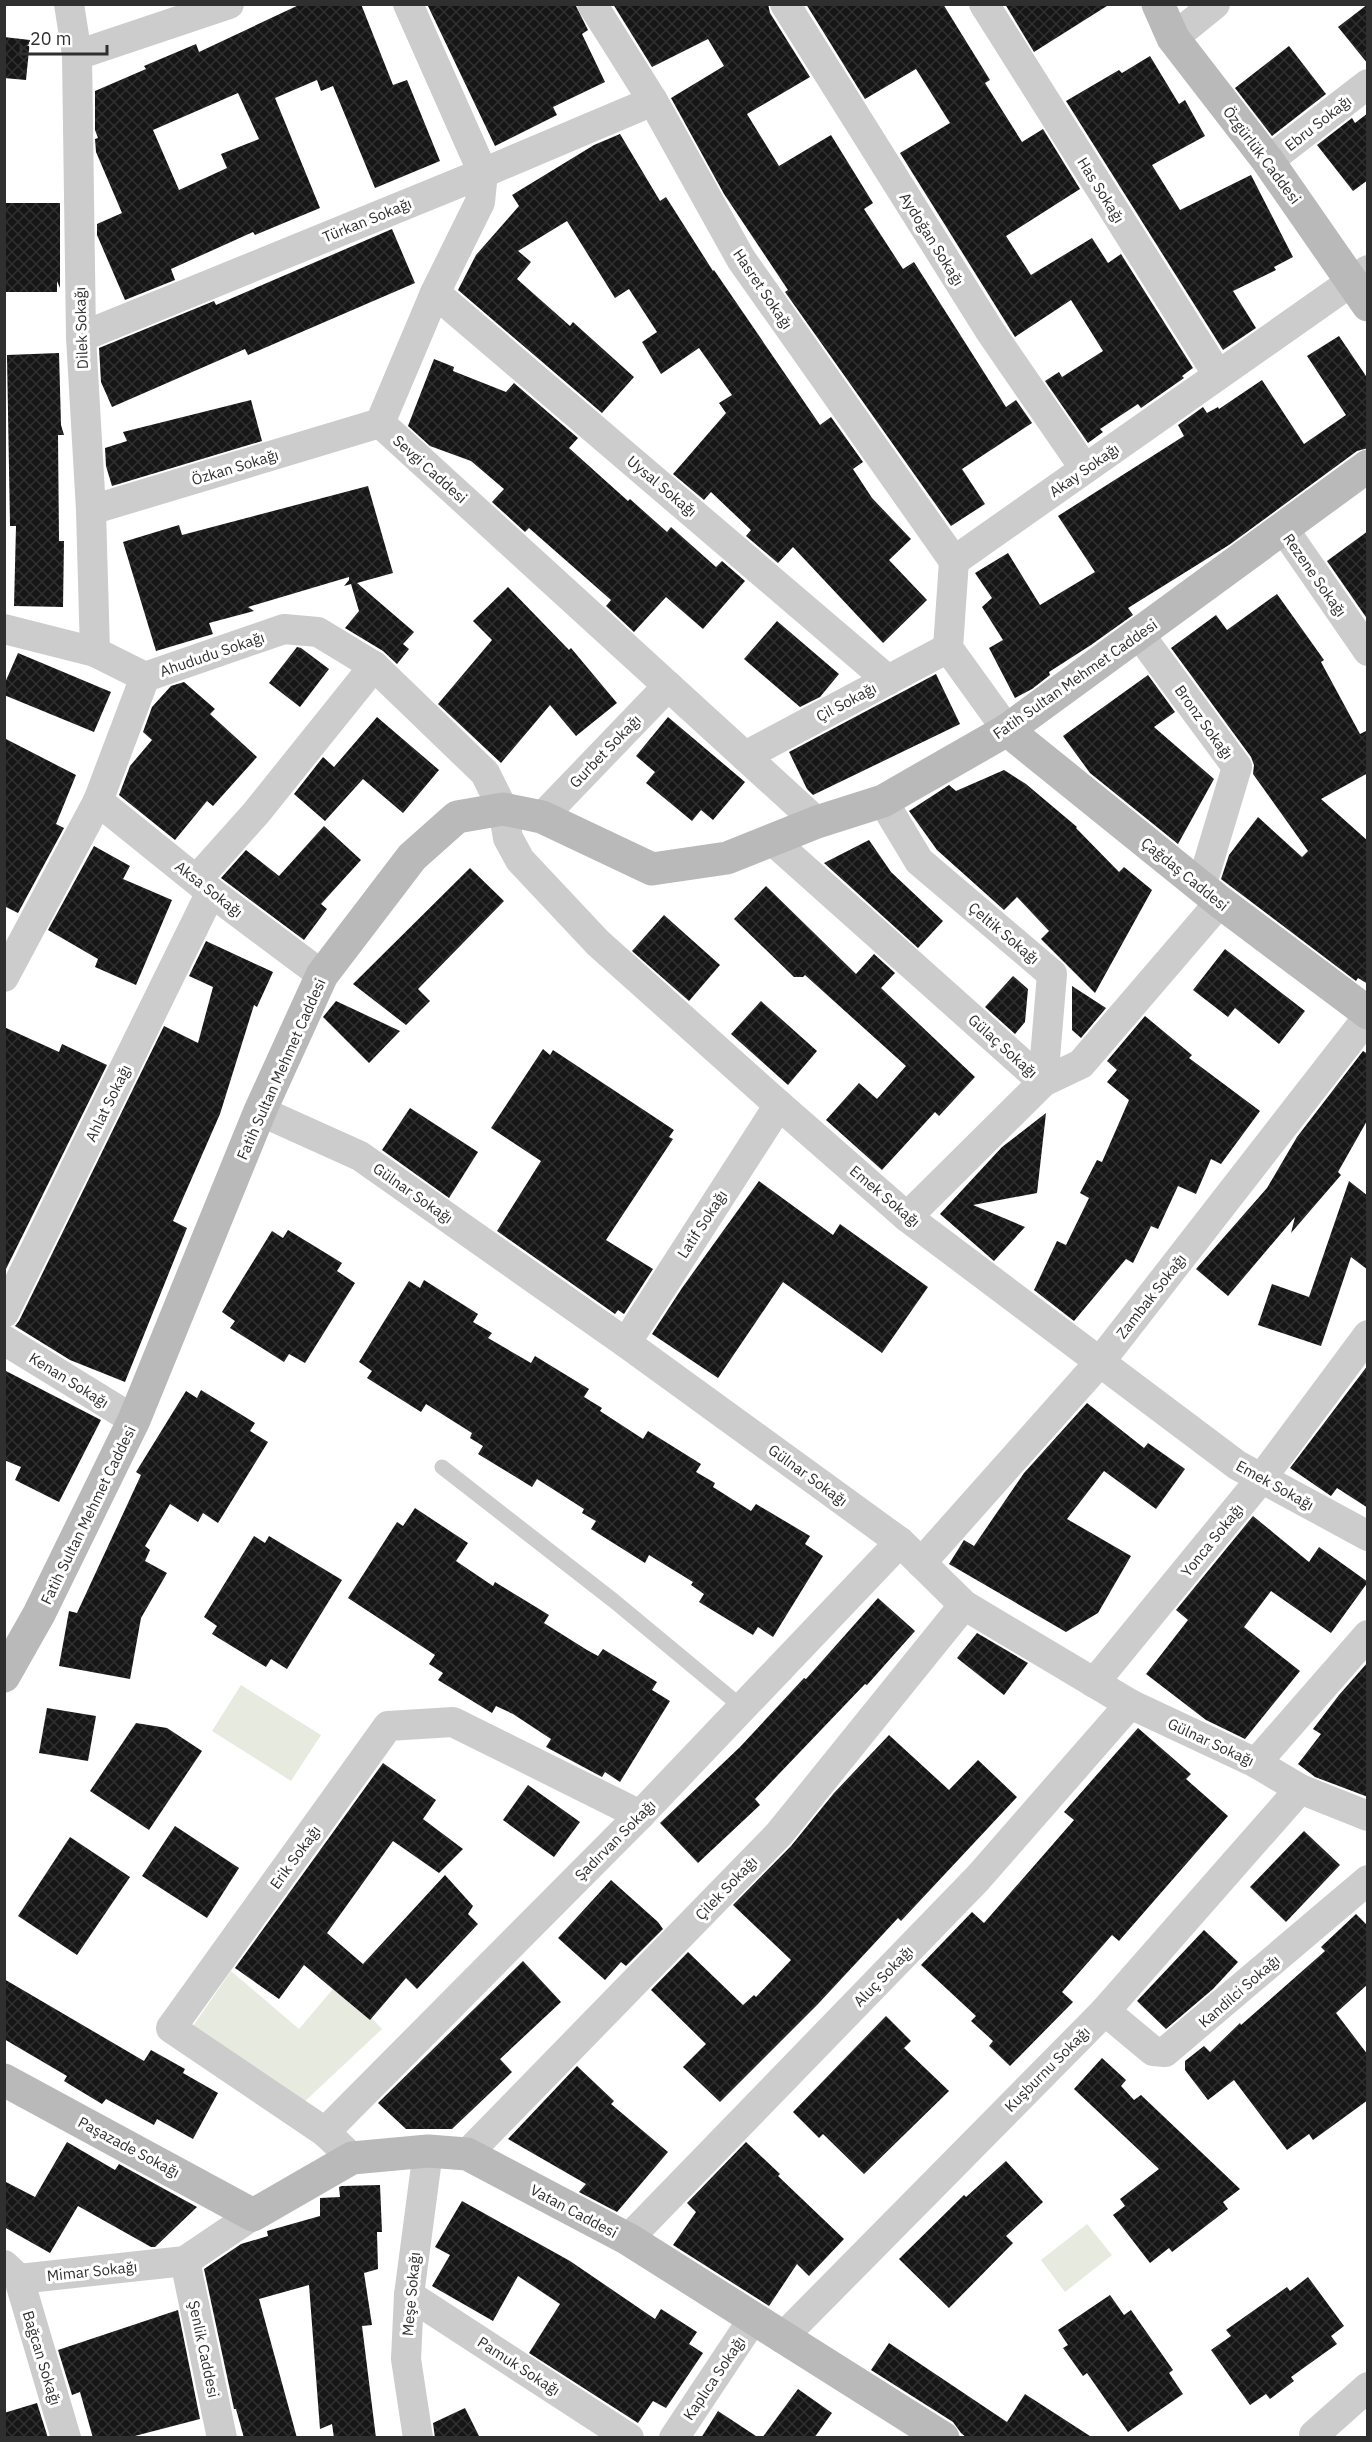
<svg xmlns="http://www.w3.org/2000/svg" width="1372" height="2442" viewBox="0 0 1372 2442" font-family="'IBM Plex Sans',sans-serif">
<defs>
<pattern id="building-cross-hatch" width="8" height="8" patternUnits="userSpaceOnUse" patternTransform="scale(1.5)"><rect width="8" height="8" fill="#161616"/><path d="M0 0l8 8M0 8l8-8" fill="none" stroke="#303030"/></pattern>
</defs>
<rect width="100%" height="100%" fill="#fff"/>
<g fill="#e7eade">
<path d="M241,1685L321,1735L291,1781L212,1731Z"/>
<path d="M231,1971L299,2029L338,1983L382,2029L302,2104L191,2029Z"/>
<path d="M1087,2224L1112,2255L1065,2292L1041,2260Z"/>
</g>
<g fill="url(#building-cross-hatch)" fill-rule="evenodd">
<path d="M301,4H361L393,85L407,80L440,161L375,188L333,86L321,91L317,80L275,98L320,208L255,235L253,232L171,269L175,280L125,300L97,235V224L122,213L96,152L95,139L98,138L95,130V91L146,69L144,66L196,44L199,52ZM238,93L259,139L221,154L227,168L179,190L153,130Z"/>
<path d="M427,4H575L588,30L582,34L605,82L553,107L557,115L495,146Z"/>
<path d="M613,4H768L770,13L810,77L747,114L779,166L831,135L873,203L864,209L903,269L914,262L1006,407L1016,400L1032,423L962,469L985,504L951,526L785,292L788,290L724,194L671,98L724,66L708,39L652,67Z"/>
<path d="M806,4H943L990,80L985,83L1022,142L1043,129L1080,189L1006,236L1031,275L1092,238L1108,263L1121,254L1193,368L1182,376L1184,378L1141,408L1138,404L1100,429L1103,432L1088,443L1045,381L1059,372L1062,377L1103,351L1071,300L1015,337L900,153L950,123L916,69L865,99Z"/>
<path d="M1005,4H1110L1034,52Z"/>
<path d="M1368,4V64L1338,27Z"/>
<path d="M4,37L30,40L26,80L4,78Z"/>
<path d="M1289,46L1326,94L1272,136L1235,88Z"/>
<path d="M1150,56L1179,104L1185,100L1205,136L1152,165L1180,210L1251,175L1293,257L1274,267L1276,270L1233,291L1256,328L1223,350L1066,101L1119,70L1122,73Z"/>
<path d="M1368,113V180L1353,191L1317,145L1352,118L1355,123Z"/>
<path d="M620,134L660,201L666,197L713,271L714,270L820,425L831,417L863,462L853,469L872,498L911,539L889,560L927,600L883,643L793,547L778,563L746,536L751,530L711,492L704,500L673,474L726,413L719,403L732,395L699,348L661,374L642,342L657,332L629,289L615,298L567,221L518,251L531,262L517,279L570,326L573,322L634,377L602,413L458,290L476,255L519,206L512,195L594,145Z"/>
<path d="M4,203H60V288L57,281V292H4Z"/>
<path d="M392,229L415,283L248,355L245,349L112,407L101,382L99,348L214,301L216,305Z"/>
<path d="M1339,336L1368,379V448L1357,451L1229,545L1128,608L1133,615L1091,645L1049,672L1050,675L1032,689L1015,698L989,648L1003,640L982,607L992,598L975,573L1008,553L1040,605L1095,572L1058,516L1184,436L1178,425L1203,407L1207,413L1218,407L1219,409L1262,380L1304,444L1346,415L1307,356Z"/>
<path d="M59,353L61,425L64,435H58L59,541H64L63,607L14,606L16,526H10L7,355Z"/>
<path d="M434,359L454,367L453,371L506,392L514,383L578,438L569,448L628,501L630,499L667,532L671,527L716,567L722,561L745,581L703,629L666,597L634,632L606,606L611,600L529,528L525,532L492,502L504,489L471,461L430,446L408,426Z"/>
<path d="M251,400L262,441L112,486L106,466L105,448L127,441L123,432Z"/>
<path d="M368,486L393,573L357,583L414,632L403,644L409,649L397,664L383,651L345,628L359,611L351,584L344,586L349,580V577L248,607L254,611L209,623L213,634L156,651L123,542L179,525L182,535Z"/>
<path d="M1368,531V620L1327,561Z"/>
<path d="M508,587L569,650L571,648L617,703L576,736L550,705L501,763L438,704L492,640L473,621Z"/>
<path d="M1277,594L1324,660L1321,662L1360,734L1368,730V773L1321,799L1368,841V984L1358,978L1356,981L1221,879L1229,855L1258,817L1302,857L1308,851L1253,774L1254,765L1251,757L1171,648L1216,615L1227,630Z"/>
<path d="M777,621L839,674L820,697L800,707L744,659Z"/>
<path d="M297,647L301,648L329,669L300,707L269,683Z"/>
<path d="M18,653L111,692L94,732L4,695V685Z"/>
<path d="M936,674L960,724L813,795L807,789L789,752Z"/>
<path d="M1148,675L1175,712L1154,727L1214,779L1178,844L1090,773L1063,736Z"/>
<path d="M184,682L215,709L210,714L257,757L213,806L207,801L175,840L119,795L130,766L152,740L143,732L152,707L171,686Z"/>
<path d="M377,717L439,770L403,813L363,779L325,821L294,794L323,757L334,767Z"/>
<path d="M668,717L745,782L713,820L701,810L692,821L646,783L655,772L636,756Z"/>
<path d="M4,738L76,775L56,824L64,828L18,913L4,906Z"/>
<path d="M1004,770L1026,784L1077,827L1076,828L1119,872L1124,867L1152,890L1095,993L1041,939L1049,931L1017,897L1004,910L937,850L909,811L949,785L956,791Z"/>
<path d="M324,826L361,860L321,904L327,909L304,940L221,878L246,850L279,876Z"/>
<path d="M869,840L891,872L943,921L918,948L824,863Z"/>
<path d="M94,846L130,866L123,879L172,900L136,985L95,967L98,959L48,930Z"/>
<path d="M470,868L504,901L418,989L430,1001L406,1025L353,984Z"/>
<path d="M766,886L856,974L874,954L895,973L881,988L975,1077L939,1116L935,1112L882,1170L826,1120L859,1083L877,1099L906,1066L805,975L803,977H794L734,919Z"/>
<path d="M664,915L720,965L689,1001L632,951Z"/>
<path d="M206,941L273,972L257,1007L254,1005L220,1114L173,1221L187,1228L125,1382L70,1360L15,1326L19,1321L164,1026L198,1043L213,987L189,976Z"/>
<path d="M1225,949L1305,1011L1279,1044L1235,1008L1228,1017L1193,990Z"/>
<path d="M1013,976L1028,989L1025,1022L1015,1034L985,1007Z"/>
<path d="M1072,986L1106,1008L1081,1038L1072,1030Z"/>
<path d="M336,1001L400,1031L369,1063L323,1017Z"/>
<path d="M761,1001L817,1051L788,1085L731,1034Z"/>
<path d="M1145,1016L1192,1055L1189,1058L1260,1111L1221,1164L1211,1159L1196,1194L1178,1186L1158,1229L1151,1226L1133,1263L1126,1259L1074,1321L1034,1290L1057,1241L1066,1245L1089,1198L1080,1193L1097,1160L1102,1162L1129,1100L1107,1082L1117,1070L1107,1061Z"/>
<path d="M4,1027L59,1052L62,1044L107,1065L4,1273Z"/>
<path d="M543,1049L550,1055L553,1050L674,1130L669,1137L673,1139L606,1240L653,1269L624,1314L618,1310L615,1314L497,1231L541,1161L491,1128Z"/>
<path d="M1363,1051L1368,1054V1119L1338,1172L1341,1175L1291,1233L1295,1217L1228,1296L1196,1269L1267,1188L1297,1137Z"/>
<path d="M410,1108L478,1152L449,1198L382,1150Z"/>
<path d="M1046,1113L1037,1193L973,1205L1025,1227L994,1261L940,1214L1002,1147Z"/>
<path d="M759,1181L833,1235L840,1224L928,1287L882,1353L783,1282L718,1378L652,1334L682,1288Z"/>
<path d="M1349,1181L1368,1196V1270L1351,1257L1321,1346L1258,1325L1272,1284L1309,1297Z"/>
<path d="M288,1230L342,1263L337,1271L355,1283L305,1363L289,1354L284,1362L230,1328L235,1321L222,1312L272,1231L283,1238Z"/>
<path d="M424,1280L478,1314L473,1322L492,1333L488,1338L531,1363L535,1356L589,1389L584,1397L602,1408L600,1411L643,1439L648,1431L701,1464L696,1472L715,1483L713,1487L751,1511L756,1504L810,1536L805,1544L823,1556L773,1637L758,1627L753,1635L699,1602L704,1594L691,1585L693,1582L649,1555L645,1563L591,1529L596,1521L582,1513L584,1509L537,1479L532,1487L478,1454L483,1446L470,1438L472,1433L426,1404L421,1412L367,1378L372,1371L359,1362L409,1281L420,1288Z"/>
<path d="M1368,1365V1508L1337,1488L1331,1496L1290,1468Z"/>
<path d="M4,1370L101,1420L59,1502L15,1480L21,1467L4,1460Z"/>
<path d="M201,1390L255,1423L250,1431L268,1442L218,1523L203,1513L198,1522L170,1504L145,1546L150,1550L145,1561L167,1573L141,1618L130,1679L59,1666L69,1611L77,1613L141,1475L136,1472L186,1391L197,1398Z"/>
<path d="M1087,1403L1144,1448L1148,1443L1185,1469L1156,1509L1104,1471L1067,1519L1131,1556L1098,1613L1066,1632L949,1564L964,1540L974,1546L1024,1473Z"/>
<path d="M415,1508L468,1543L456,1561L493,1586L495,1582L549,1615L544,1623L587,1650L598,1656L603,1649L657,1682L652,1690L670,1701L620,1782L605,1772L602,1777L546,1747L551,1739L513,1714L496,1706L492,1713L438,1680L443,1673L429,1664L435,1655L348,1598L397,1522L403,1526Z"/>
<path d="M1253,1516L1309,1562L1319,1547L1368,1582L1331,1633L1271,1591L1244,1627L1300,1671L1245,1739L1206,1720L1146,1674L1188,1620L1176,1610Z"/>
<path d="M254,1536L265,1543L269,1536L342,1580L287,1669L271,1659L266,1667L212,1634L217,1626L204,1617Z"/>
<path d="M878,1598L915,1631L867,1685L865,1684L755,1799L760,1805L698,1863L660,1823L740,1747L804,1678L806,1679Z"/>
<path d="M977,1633L1028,1663L1004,1695L957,1658Z"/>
<path d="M1368,1662V1797L1315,1777L1298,1764L1321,1734L1313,1729L1339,1695Z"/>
<path d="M47,1708L96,1716L88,1761L39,1753Z"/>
<path d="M136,1723L167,1728L202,1751L149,1830L90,1791Z"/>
<path d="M1138,1728L1191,1774L1186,1779L1228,1816L1119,1941L1112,1935L1062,1992L1073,2002L1010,2066L989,2046L993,2041L971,2021L976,2016L921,1965L972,1912L984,1923L1074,1820L1064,1812Z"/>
<path d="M889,1735L949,1790L978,1760L1017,1797L901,1921L898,1918L818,2004L720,2102L683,2067L706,2044L651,1990L688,1952L743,2005L754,1995L756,1997L791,1960L733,1905L791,1846L834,1793Z"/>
<path d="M383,1763L436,1800L423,1819L463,1849L439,1873L393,1841L327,1933L363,1964L445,1875L473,1906L468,1914L478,1924L417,1989L406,1978L370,2020L304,1965L279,1999L235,1968Z"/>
<path d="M528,1785L580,1822L554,1857L503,1820Z"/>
<path d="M175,1826L239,1868L207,1918L142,1876Z"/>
<path d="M1304,1831L1340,1865L1286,1922L1250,1887Z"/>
<path d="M70,1837L130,1877L77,1955L18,1916Z"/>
<path d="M611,1880L658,1922L663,1929L626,1966L621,1962L605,1980L558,1938Z"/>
<path d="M1356,1914L1368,1926V1984L1336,2013L1368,2055V2100L1313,2140L1309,2134L1287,2150L1234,2080L1208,2100L1185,2070V2061L1204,2046L1210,2052L1240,2023L1241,2025L1325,1951L1321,1947Z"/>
<path d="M1204,1930L1238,1962L1213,1989L1166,2029L1137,2001Z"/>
<path d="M523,1961L561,2002L500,2059L512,2072L452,2129H406L378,2103Z"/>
<path d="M4,1979L144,2061L151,2050L185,2069L183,2073L218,2093L193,2139L157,2119L154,2125L106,2099L102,2104L64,2081L67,2076L4,2039Z"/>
<path d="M886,2016L911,2041L904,2048L949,2091L864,2174L823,2134L819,2138L793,2112Z"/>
<path d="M1102,2058L1126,2080L1121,2086L1134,2100L1141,2095L1240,2189L1223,2202L1228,2209L1172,2252L1169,2248L1150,2263L1113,2215L1125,2206L1120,2199L1159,2169L1074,2089Z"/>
<path d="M577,2066L614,2101L611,2104L668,2152L617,2212L579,2192L586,2184L508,2139Z"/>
<path d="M67,2142L115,2170L119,2164L197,2207L155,2247H151L78,2206L50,2253L4,2227V2181L35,2197Z"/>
<path d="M746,2142L780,2174L778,2176L844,2239L809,2276L797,2264L769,2306L673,2245L696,2212L687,2203Z"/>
<path d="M1006,2161L1043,2202L1006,2236L1013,2243L949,2308L899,2259L964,2195L966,2197Z"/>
<path d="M380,2185L382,2232H377L378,2269L364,2273L372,2325L362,2326L376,2438H334L332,2424L320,2429L309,2285L259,2299L297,2438H244L236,2409H234L204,2269L241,2244L268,2236L267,2231L320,2216V2198L340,2197L339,2187L342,2186Z"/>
<path d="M462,2201L570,2261L655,2319L661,2309L697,2332L689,2344L703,2353L666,2408L653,2401L638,2423L529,2353L560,2304L518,2276L493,2321L432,2286L450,2255L435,2247Z"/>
<path d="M1308,2277L1344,2326L1331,2336L1337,2344L1291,2377L1294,2381L1270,2399L1266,2394L1250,2405L1211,2350L1231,2336L1226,2330L1287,2287L1290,2291Z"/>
<path d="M1110,2295L1124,2315L1131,2310L1173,2370L1169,2373L1183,2394L1128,2432L1087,2373L1083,2376L1063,2348L1068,2345L1058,2330Z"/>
<path d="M178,2310L200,2419L127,2438H93L80,2392L72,2395L58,2350Z"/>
<path d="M889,2343L1007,2422L1025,2394L1093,2438H967L961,2433L953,2422L871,2370Z"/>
<path d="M798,2389L832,2413L814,2438H762Z"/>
<path d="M37,2403L48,2438H4V2413Z"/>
<path d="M465,2408L480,2438H435L433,2423Z"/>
<path d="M718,2411L759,2438H701Z"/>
</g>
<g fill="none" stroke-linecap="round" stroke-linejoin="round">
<path stroke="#ccc" stroke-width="15" d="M442,1467L614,1601L743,1708"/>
<g stroke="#ccc" stroke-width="30">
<path d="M69,4L77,55L81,337L91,510L95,652"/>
<path d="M408,4L483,173L480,202L435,293L380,423L817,822"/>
<path d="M592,4L653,101L741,259L954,561"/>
<path d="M785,4L990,331L1085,469"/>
<path d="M984,4L1218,375"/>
<path d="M1173,38L1215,4"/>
<path d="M77,55L229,4"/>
<path d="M1268,161L1368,84"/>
<path d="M435,293L888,680"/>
<path d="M81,337L483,173L653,101"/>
<path d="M91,510L380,423"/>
<path d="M1283,528L1368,651"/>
<path d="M954,561L1368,270"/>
<path d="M954,561L948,648L1007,730"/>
<path d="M4,629L95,652L145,677"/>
<path d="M1139,634L1237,767L1201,887"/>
<path d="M745,756L948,648"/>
<path d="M98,801L211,892L322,975"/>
<path d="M883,801L919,861L1052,974L1043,1082L907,1217"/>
<path d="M542,817L668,686"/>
<path d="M772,840L1043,1082L1081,1064L1220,902"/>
<path d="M197,879L256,813L374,666"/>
<path d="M4,977L98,801L145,677L284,629L318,632L374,666L485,773L503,809L508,838L520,860L598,943L779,1105L907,1217L1237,1465L1368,1536"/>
<path d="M260,1111L360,1156L626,1343L900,1542L964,1605L1130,1704L1256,1763L1300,1789L1368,1816"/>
<path d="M4,1313L211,892"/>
<path d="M4,1340L134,1420"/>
<path d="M626,1343L779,1105"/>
<path d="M921,1563L1099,1363L1368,1017"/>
<path d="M1094,1683L1261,1479L1368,1335"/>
<path d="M1256,1763L1368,1635"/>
<path d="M1105,2011L1153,2051L1165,2052L1368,1880"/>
<path d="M325,2132L640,1815L900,1542"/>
<path d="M467,2154L779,1834L964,1605"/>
<path d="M352,2158L325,2132L171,2028L388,1726L453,1722L640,1815"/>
<path d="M628,2239L978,1878L1130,1704"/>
<path d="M185,2261L222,2438"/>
<path d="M4,2265L19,2279L185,2261L253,2215"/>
<path d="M19,2279L66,2438"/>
<path d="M409,2295L629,2438"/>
<path d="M782,2338L1105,2011L1300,1789"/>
<path d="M418,2438L406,2359L409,2295L428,2151"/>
<path d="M674,2438L753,2319"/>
<path d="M1317,2438L1314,2435L1368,2387"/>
</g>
<g stroke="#b9b9b9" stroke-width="33">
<path d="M1158,4L1173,38L1268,161L1368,305"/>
<path d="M1007,730L1220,902L1368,1013"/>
<path d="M4,1676L39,1614L134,1420L260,1111L322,975L412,857L457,817L503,809L542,817L652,869L727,858L817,822L883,801L1007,730L1368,466"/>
<path d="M4,2080L253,2215L352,2158L428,2151L467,2154L628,2239L943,2438"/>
</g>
</g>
<g text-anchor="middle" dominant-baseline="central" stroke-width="6" stroke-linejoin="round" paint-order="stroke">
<g font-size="15" fill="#2f2f2f" stroke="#fff">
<text transform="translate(1318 123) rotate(-38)">Ebru Sokağı</text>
<text transform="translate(1262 155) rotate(53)">Özgürlük Caddesi</text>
<text transform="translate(1101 190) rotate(58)">Has Sokağı</text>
<text transform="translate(367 220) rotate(-22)">Türkan Sokağı</text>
<text transform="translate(932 239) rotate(58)">Aydoğan Sokağı</text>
<text transform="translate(763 289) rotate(56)">Hasret Sokağı</text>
<text transform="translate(81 328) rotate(-92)">Dilek Sokağı</text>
<text transform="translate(235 467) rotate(-17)">Özkan Sokağı</text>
<text transform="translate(430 469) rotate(42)">Sevgi Caddesi</text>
<text transform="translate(1084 470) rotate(-35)">Akay Sokağı</text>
<text transform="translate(662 486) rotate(40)">Uysal Sokağı</text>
<text transform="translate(1315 575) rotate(55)">Rezene Sokağı</text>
<text transform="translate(212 654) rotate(-19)">Ahududu Sokağı</text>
<text transform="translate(1075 679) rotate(-35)">Fatih Sultan Mehmet Caddesi</text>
<text transform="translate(846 702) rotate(-28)">Çil Sokağı</text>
<text transform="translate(1204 722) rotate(54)">Bronz Sokağı</text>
<text transform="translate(605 751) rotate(-46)">Gurbet Sokağı</text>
<text transform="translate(1185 874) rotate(39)">Çağdaş Caddesi</text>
<text transform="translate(209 889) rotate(38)">Aksa Sokağı</text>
<text transform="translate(1004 933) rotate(40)">Çeltik Sokağı</text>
<text transform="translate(1003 1046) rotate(42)">Gülaç Sokağı</text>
<text transform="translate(281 1069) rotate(-66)">Fatih Sultan Mehmet Caddesi</text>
<text transform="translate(108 1103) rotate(-64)">Ahlat Sokağı</text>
<text transform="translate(413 1193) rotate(35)">Gülnar Sokağı</text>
<text transform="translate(885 1196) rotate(40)">Emek Sokağı</text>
<text transform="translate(702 1224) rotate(-57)">Latif Sokağı</text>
<text transform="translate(1151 1296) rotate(-52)">Zambak Sokağı</text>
<text transform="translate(69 1380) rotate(32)">Kenan Sokağı</text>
<text transform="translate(808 1475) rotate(36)">Gülnar Sokağı</text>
<text transform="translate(1275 1485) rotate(29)">Emek Sokağı</text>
<text transform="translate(88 1515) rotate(-64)">Fatih Sultan Mehmet Caddesi</text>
<text transform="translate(1212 1540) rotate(-51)">Yonca Sokağı</text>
<text transform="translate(1211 1742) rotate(25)">Gülnar Sokağı</text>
<text transform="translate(615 1840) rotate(-45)">Şadırvan Sokağı</text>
<text transform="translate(295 1857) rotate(-54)">Erik Sokağı</text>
<text transform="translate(726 1888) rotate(-46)">Çilek Sokağı</text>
<text transform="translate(883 1976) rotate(-46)">Aluç Sokağı</text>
<text transform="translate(1239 1991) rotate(-41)">Kandilci Sokağı</text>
<text transform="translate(1047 2069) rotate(-45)">Kuşburnu Sokağı</text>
<text transform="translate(129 2147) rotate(28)">Paşazade Sokağı</text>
<text transform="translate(574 2211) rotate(28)">Vatan Caddesi</text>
<text transform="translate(92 2271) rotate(-6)">Mimar Sokağı</text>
<text transform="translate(411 2294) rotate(-85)">Meşe Sokağı</text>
<text transform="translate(204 2349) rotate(78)">Şenlik Caddesi</text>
<text transform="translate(42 2358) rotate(73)">Bağcan Sokağı</text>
<text transform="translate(519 2366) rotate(33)">Pamuk Sokağı</text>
<text transform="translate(714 2378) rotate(-56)">Kaplıca Sokağı</text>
</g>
</g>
<rect width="1372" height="2442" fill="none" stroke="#2f2f2f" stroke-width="12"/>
<path d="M21 45v9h86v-9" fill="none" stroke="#2f2f2f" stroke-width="3"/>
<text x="30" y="45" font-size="18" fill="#2f2f2f" stroke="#ffffff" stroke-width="4.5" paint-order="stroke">20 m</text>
</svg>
